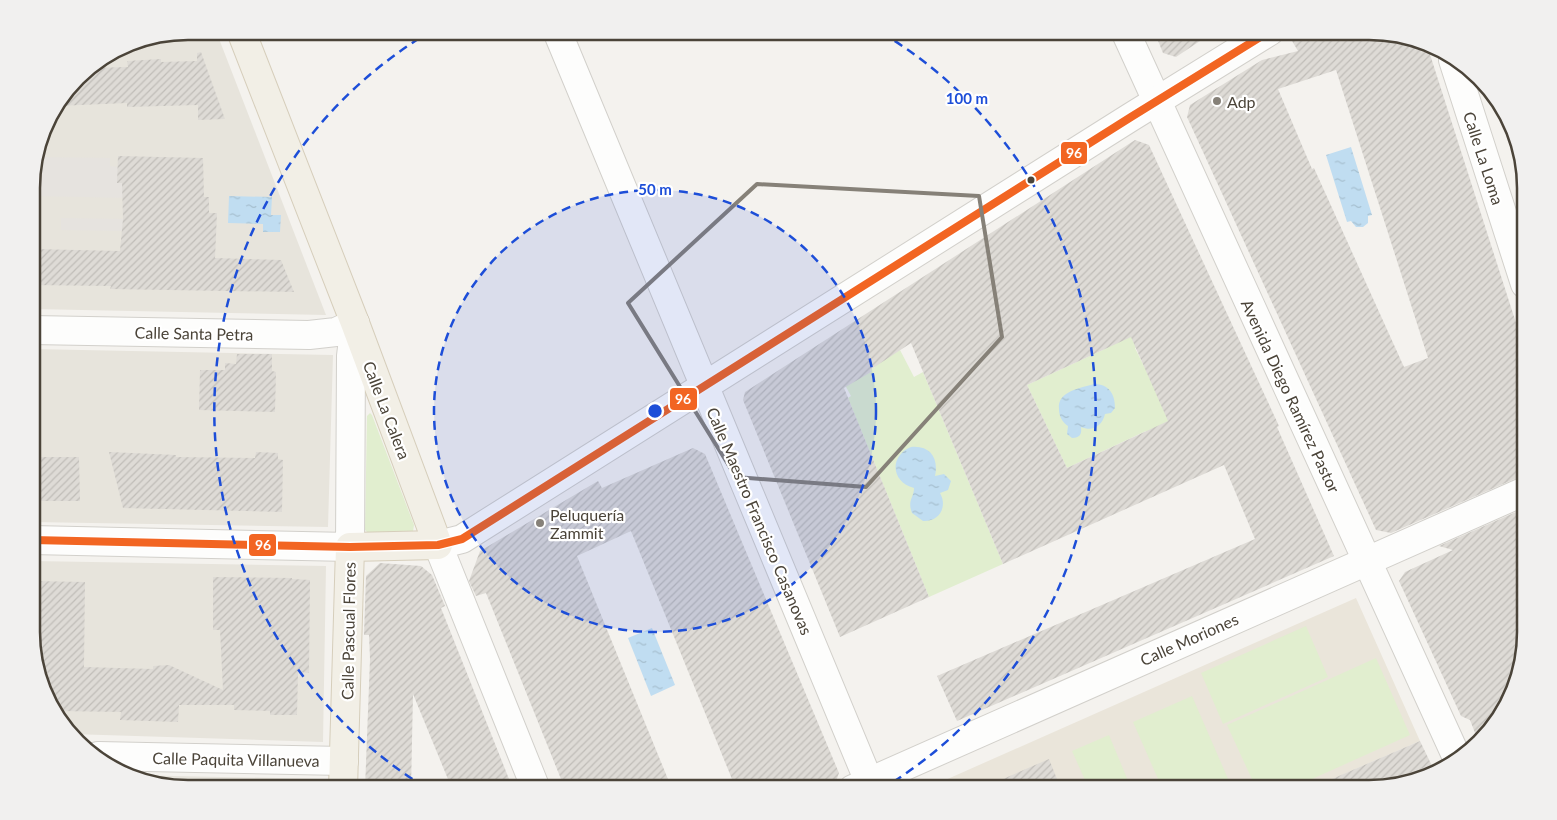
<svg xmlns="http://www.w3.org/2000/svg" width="1557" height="820" viewBox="0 0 1557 820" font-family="Lato,sans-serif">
<defs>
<pattern id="water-ripples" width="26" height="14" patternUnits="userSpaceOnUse" patternTransform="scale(1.25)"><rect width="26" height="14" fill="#c0ddf1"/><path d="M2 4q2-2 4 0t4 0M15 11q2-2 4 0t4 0" fill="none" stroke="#a6bfcf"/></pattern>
<pattern id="building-hatch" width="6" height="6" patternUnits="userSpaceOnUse" patternTransform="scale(1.25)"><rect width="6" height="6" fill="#dedbd6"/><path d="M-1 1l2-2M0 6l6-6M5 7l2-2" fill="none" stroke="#c0bdb8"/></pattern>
</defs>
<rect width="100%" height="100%" fill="#f4f2ee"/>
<g fill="#e7e4dc">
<path d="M188,31H216L326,315L32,309V177L47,119L84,70L128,43Z"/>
<path d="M32,349L333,355L328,527L32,522Z"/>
<path d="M32,561L326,566L323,742L71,734L63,727L33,653Z"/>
<path d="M128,775L322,779V789H188Z"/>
</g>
<path fill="#eae5da" d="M1356,598L1420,741L1321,784L1323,788L925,789Z"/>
<g fill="#e1eecf">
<path d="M1096,271L1137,347L1135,348L1170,418L1164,471L1146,431L1067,468L1027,385L1107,348L1077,282Z"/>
<path d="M900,350L914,377L923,372L1003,564L929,597L848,398L851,396L845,385L871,372L870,370L875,367V365Z"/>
<path d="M370,413L372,415L414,525L413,532L368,533L365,530L367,416Z"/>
<path d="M1306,626L1328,677L1223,724L1201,673Z"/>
<path d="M1376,658L1410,735L1292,788H1256L1227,725Z"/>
<path d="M1192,696L1232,788H1162L1133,722Z"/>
<path d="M1109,735L1131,788L1089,789L1072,751Z"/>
</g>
<g fill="#e6e3df">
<path d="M37,157L110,158V166L118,167L131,183V198L33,196L34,169Z"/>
<path d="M61,218L123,219V231L61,230Z"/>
</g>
<g fill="url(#water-ripples)">
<path d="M1351,147L1372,215L1368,216V223L1363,227H1356L1351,221L1347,222L1326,155Z"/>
<path d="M229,196L272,197L271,215H281L280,232H263V224L228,223Z"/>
<path d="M1094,384C1109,384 1115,394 1115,408L1111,413L1105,414C1102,426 1093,432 1081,427C1082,434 1080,438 1072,438L1067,434L1068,426C1062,422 1059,416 1059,409C1057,391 1081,388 1094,384Z"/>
<path d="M911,447C930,445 939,458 935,476L944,474L951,481L948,490L940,493C948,507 939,522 923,521L912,513C907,500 914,498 914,488C891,482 889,456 911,447Z"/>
<path d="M652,628L675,685L651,696L628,638Z"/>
<path d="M196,780H220V789H195Z"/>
</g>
<g fill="url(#building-hatch)" fill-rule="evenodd">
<path d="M1154,31H1215L1176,57L1163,53Z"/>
<path d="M1308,31H1369L1427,45L1525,351V476L1519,477L1391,533L1376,530L1187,117L1190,105L1262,60L1298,51L1292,41ZM1336,70L1428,358L1404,367L1314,168L1312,169L1278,89Z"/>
<path d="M201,52L225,119L198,120V105L127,107V103L57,106L84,70L88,68L128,67L127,61L161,59V62L197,61V53Z"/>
<path d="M1135,140L1149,145L1279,426L1277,427L1334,556L957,721L937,676L1255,539L1224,465L1003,564L911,343L870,370L871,372L844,388L929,597L840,637L743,400L745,392ZM1131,337L1168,421L1067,468L1027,385Z"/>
<path d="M118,156L203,158L204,197H209V213H217L215,258L281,260L294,292L110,289L111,286L32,285V249L120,251L123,219L122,183H117Z"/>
<path d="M237,354H272V371L276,372L275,412L199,410L200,370H225V363L236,364Z"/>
<path d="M693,448L705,454L839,773L835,784L824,789H736L631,531L577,556L672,789H565L486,593L476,596L469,581L480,551L598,481L602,488Z"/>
<path d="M109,452L176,455V457L255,458L256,452L278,453V459L283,460L282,512L123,508Z"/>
<path d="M32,457H79L80,501H32Z"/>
<path d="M1525,508L1526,632L1509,702L1477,738L1470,720L1461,716L1399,581L1405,572L1453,550L1439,546Z"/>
<path d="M380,563L421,566L432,575L445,606L441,608L513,789H452L413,694L411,789H365L370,659L369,635H364L366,576Z"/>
<path d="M213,577L292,578V579L310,580L309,673L298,672L297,715H270V711L234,710V705H179L178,722L120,720L121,712L57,711L33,653L32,581L85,582L84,667L153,669V666L169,665L223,690L220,630H213Z"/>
<path d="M1420,741L1434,770L1379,788H1311Z"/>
<path d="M1049,759L1061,789H980Z"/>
</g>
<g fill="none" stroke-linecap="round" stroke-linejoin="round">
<g stroke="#d2d0cb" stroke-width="30">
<g id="minor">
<path d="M557,31L872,789"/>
<path d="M1125,31L1458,760"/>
<path d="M1453,60L1525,284"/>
<path d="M32,330L309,335L336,332L355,323"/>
<path d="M32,540L350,547L351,356L355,323"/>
<path d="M98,756L344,761"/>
<path d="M536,789L438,545L462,539L1131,117L1270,31"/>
<path d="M853,789L1525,491"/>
</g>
</g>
<g stroke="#d6cebb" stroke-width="30">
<path id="major" d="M241,31L355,323L438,545L350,547L343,789"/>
</g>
<use href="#minor" stroke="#fdfdfc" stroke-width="28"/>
<use href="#major" stroke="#f2efe6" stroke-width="28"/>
<g stroke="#fff" stroke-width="11">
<path id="bus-1" d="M32,540L350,547L438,545L462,539L1131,117L1270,31"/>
</g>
<use href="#bus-1" stroke="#f26522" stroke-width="8"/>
</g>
<path fill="none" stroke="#868178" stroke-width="4" stroke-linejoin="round" d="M757,184L979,196L1002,337L866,487L736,477L628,303Z"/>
<circle cx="655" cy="411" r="221" fill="#1d4ed8" fill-opacity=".12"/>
<g fill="none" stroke="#1d4ed8" stroke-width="2.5" stroke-dasharray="9 6">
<circle cx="655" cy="411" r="221"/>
<path d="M425 787A441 441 0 0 1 428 33M882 33A441 441 0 0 1 885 787"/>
</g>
<g fill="#868178" stroke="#fff" stroke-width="2">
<circle cx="1217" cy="101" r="5"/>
<circle cx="540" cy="523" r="5"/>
</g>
<circle fill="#4b4439" stroke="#fff" stroke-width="2" cx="1031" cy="180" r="4.5"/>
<g text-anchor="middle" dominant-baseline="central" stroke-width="4.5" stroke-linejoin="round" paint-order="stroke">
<g font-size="16" fill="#4b4439" stroke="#fff" text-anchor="start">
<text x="1227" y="101">Adp</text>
<text x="550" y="514">Peluquería<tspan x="550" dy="18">Zammit</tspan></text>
</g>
<g font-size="16" fill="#4b4439" stroke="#fff">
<text transform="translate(1484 158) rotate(72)">Calle La Loma</text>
<text transform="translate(194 333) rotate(1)">Calle Santa Petra</text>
<text transform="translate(1291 396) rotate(65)">Avenida Diego Ramírez Pastor</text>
<text transform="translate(387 410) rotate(69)">Calle La Calera</text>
<text transform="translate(760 521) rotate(67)">Calle Maestro Francisco Casanovas</text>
<text transform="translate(348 631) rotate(-89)">Calle Pascual Flores</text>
<text transform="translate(1189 639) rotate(-24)">Calle Moriones</text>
<text transform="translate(236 759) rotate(1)">Calle Paquita Villanueva</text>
</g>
</g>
<path d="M0 0H1557V820H0ZM188 40H1369A148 148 0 0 1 1517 188V632A148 148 0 0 1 1369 780H188A148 148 0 0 1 40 632V188A148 148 0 0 1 188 40Z" fill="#f1f0ef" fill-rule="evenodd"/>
<path fill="none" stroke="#4b4439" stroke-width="2.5" d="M188 40H1369A148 148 0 0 1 1517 188V632A148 148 0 0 1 1369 780H188A148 148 0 0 1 40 632V188A148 148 0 0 1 188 40Z"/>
<circle cx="655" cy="411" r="8" fill="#1d4ed8" stroke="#fff" stroke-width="2.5"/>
<g font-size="15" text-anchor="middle" font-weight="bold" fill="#1d4ed8" stroke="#fff" stroke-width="4.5" stroke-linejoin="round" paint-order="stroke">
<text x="967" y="104">100 m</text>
<text x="655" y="195">50 m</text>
</g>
<g stroke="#fff" stroke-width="2">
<rect x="1060" y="141" width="28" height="24" rx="5" fill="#f26522"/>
<rect x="669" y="387" width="29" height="24" rx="5" fill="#f26522"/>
<rect x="248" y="533" width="29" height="24" rx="5" fill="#f26522"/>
</g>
<g font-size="14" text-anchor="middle" font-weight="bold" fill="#fff">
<text x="1074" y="158">96</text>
<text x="683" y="404">96</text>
<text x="263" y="550">96</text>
</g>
</svg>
